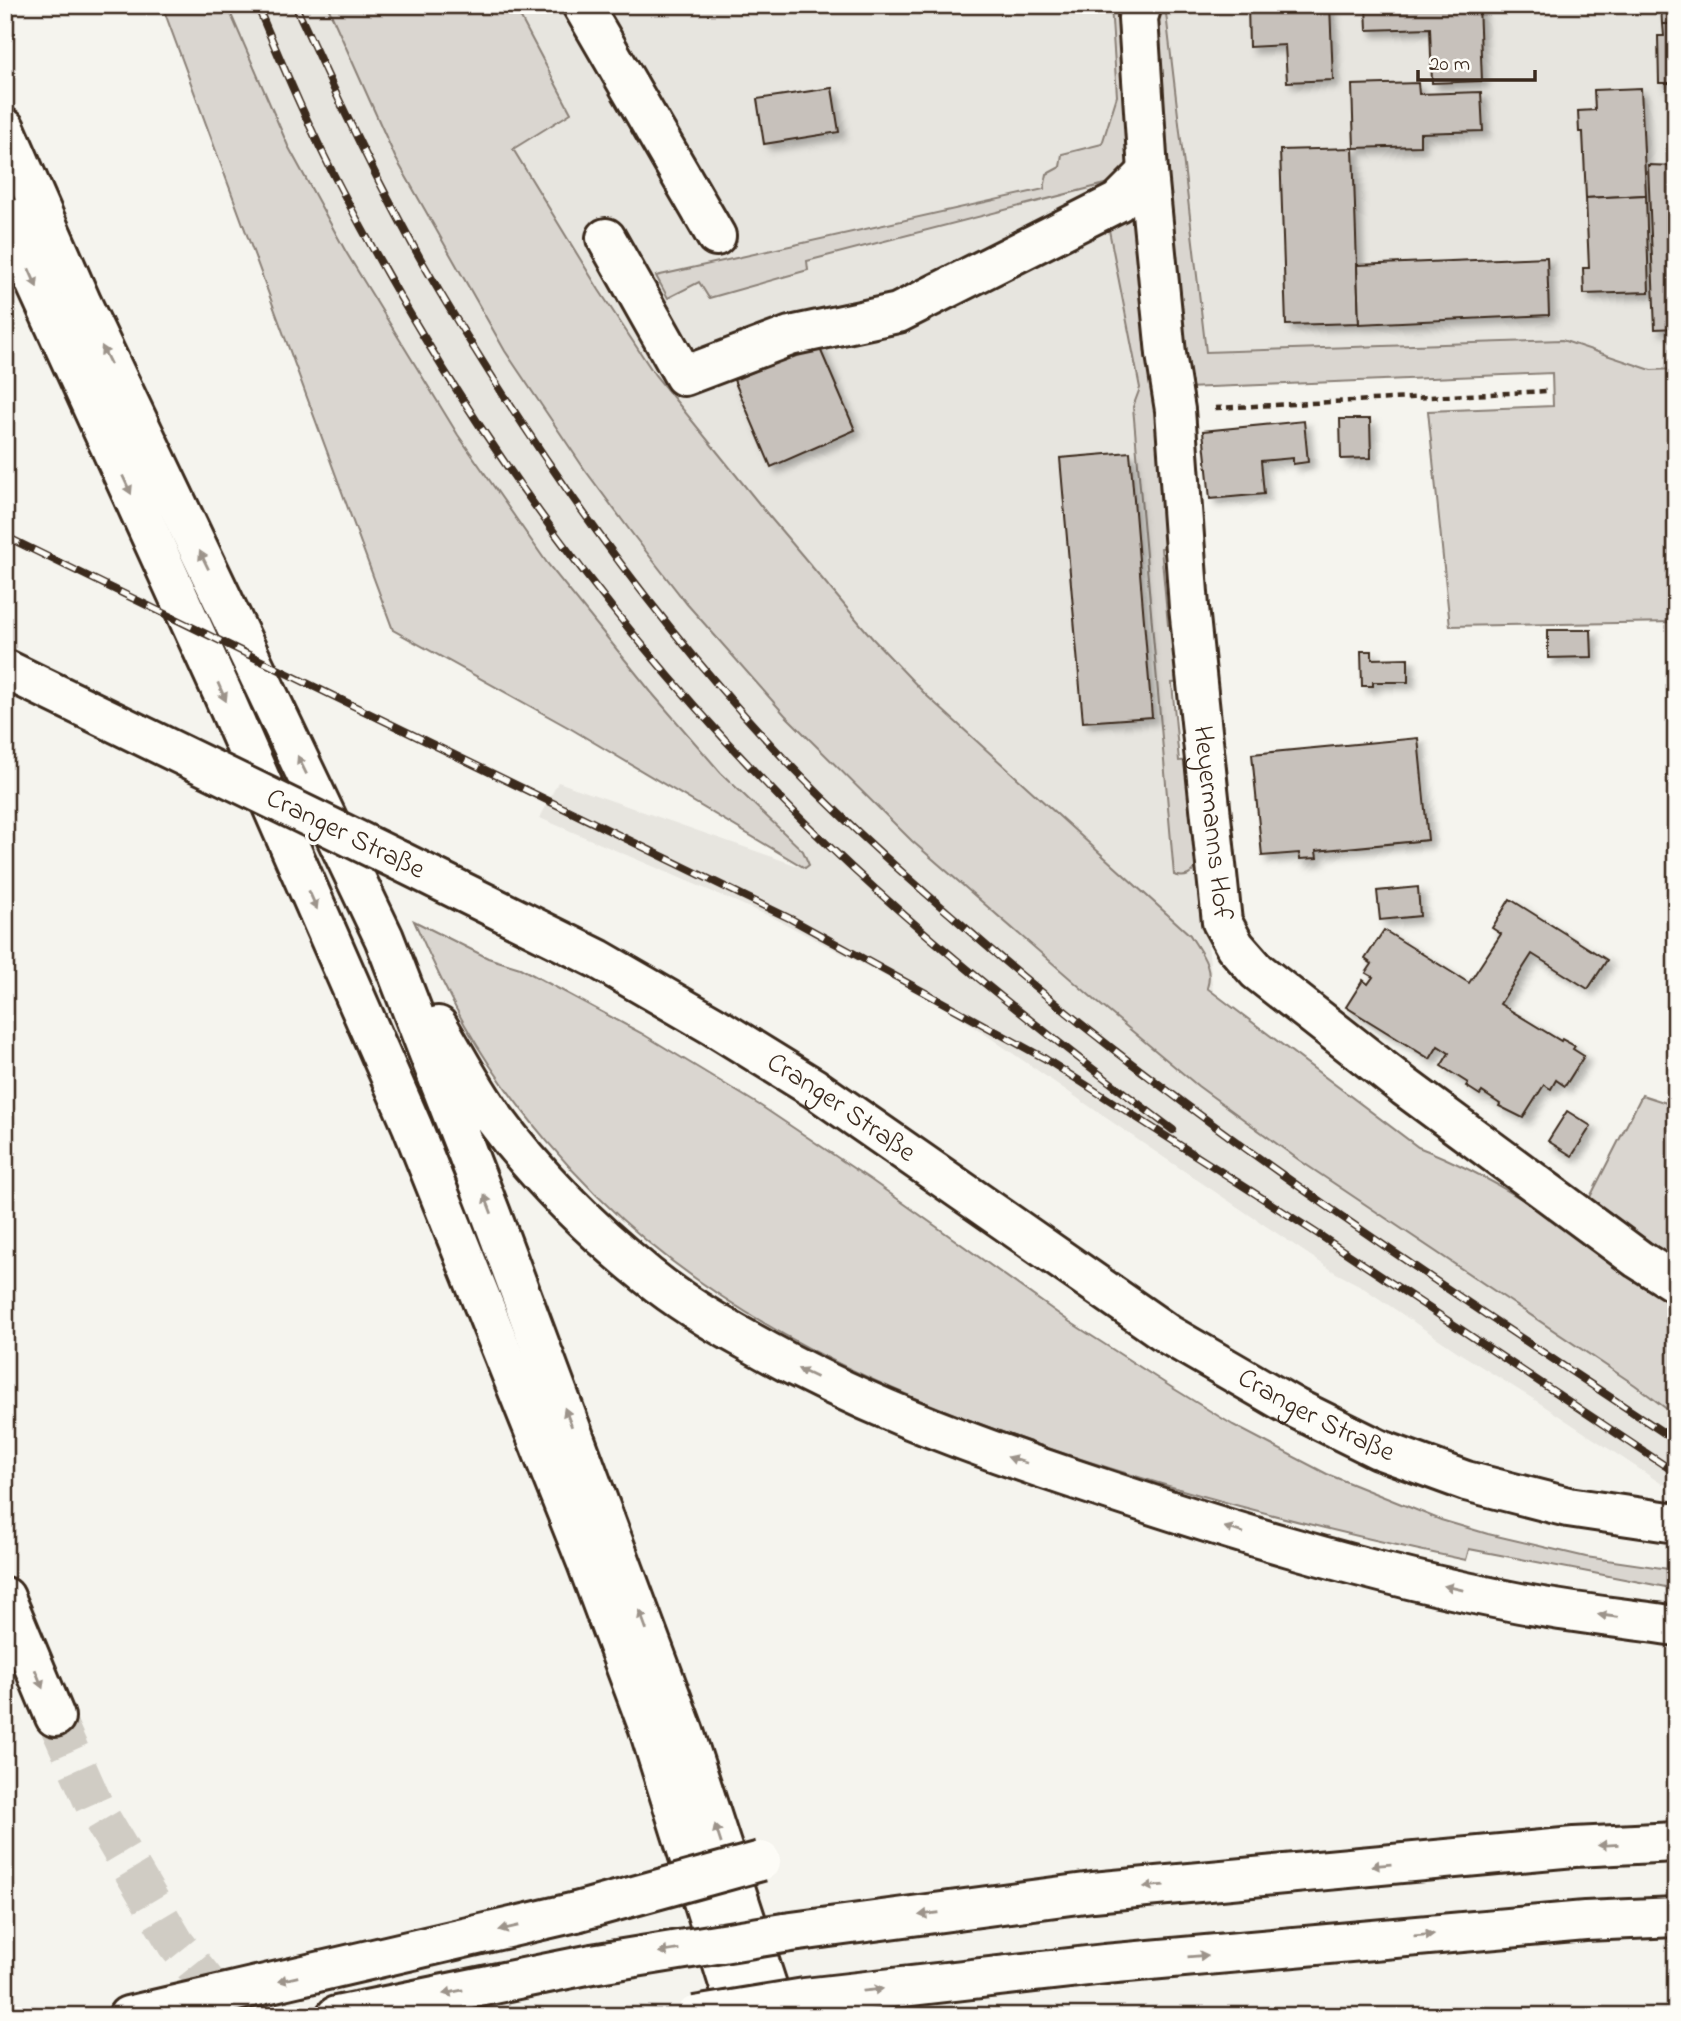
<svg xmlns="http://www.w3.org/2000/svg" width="1681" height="2021" viewBox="0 0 1681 2021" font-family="'Indie Flower',sans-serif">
<defs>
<filter id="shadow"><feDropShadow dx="6" dy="6" stdDeviation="3.5" flood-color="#0004"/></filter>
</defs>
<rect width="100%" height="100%" fill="#f5f4ee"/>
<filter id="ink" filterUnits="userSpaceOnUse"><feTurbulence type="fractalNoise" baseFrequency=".0143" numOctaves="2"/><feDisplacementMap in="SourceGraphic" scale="14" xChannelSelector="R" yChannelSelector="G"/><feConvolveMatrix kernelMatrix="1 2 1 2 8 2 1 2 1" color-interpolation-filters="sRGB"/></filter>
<g filter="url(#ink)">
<g fill="#e7e5df">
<path d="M227,5H327L395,158L505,351L585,470L634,536L687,604L785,715L912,841L1096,1001L1198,1086L1299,1160L1635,1385L1676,1416V1485L1662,1484L1535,1400L1461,1354L1359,1285L1336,1273L1141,1142L950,1010L774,918L540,818L558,782L804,868L651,692L547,563L458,435L346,252L288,146Z"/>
<path d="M514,5H1111L1117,96L1102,144L1062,154L1060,168L1047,174L1044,189L656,276L699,282L808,270L806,261L1041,199L1104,186L1108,225L1140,388L1133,407L1174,875L1181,877L1192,874L1198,865L1199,859L1213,992L1090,845L926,695L873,639L769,516L655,375L599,290L513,148L571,113Z"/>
<path d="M1165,5H1676V369L1651,370L1562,340L1206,352Z"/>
</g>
<g fill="#dad6d0" stroke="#8a8077" stroke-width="2">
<path d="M162,5H227L288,146L346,252L458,435L547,563L651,692L721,773L803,851L809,865L805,868L573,730L393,630Z"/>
<path d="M327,5H514L571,113L513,149L599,290L655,375L769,516L873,639L926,695L1190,935C1200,952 1214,967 1207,988L1418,1147C1512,1183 1593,1247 1676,1303V1416L1635,1385L1299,1160L1198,1086L1096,1001L912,841L785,715L687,604L634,536L585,470L505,351L395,157Z"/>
<path d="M1111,5H1128L1136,141L1126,172L1117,181L807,261L808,270L709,298L699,282L668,298L656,276L1044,189L1047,174L1060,167L1062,154L1102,144L1117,96Z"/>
<path d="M1156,5H1165L1206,352L1562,340L1651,370L1676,369V622L1450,626L1428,411L1553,406L1552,373L1186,388L1179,375Z"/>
<path d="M1140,202L1174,546L1161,548L1168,625H1180L1185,682L1172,683L1179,761L1191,760L1198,865C1191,875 1186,879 1174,875L1133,407L1140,388L1108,225Z"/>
<path d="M414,921L488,958L520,968L641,1033L761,1106L871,1180L1070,1322L1171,1387L1233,1425L1327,1474L1441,1520L1488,1534L1586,1557L1676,1570V1589L1469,1549L1466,1560C1350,1536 1235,1507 1122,1472C955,1420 784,1355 648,1242C578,1184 510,1104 465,1025C446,992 430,956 414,921Z"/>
<path d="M1642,1095L1676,1106V1271L1586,1205Z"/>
</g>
<g fill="#c7c1bb" stroke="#3b2a1e" stroke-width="2" filter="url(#shadow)">
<path d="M1248,5H1330L1333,80L1287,82L1285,45L1249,47Z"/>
<path d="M1366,5H1479L1482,81L1432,83L1430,28L1367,30Z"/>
<path d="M1661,5H1676V24H1662Z"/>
<path d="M1663,24H1676V83H1659L1658,36H1664Z"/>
<path d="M1418,83L1419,94L1481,92L1483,131L1420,133V146L1354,148L1352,85Z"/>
<path d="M832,88L839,132L764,144L757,99Z"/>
<path d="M1641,88L1646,195L1586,198L1583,132H1579L1578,111L1595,110L1594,90Z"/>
<path d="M1353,148L1359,323L1286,325L1280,150Z"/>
<path d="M1648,165L1676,166V328L1655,329Z"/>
<path d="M1646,195L1649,292L1584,294L1583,268H1589L1586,198Z"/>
<path d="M1547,257L1549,315L1359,324L1357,265Z"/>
<path d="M818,344L855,430L771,467L734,380Z"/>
<path d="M1340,419H1370L1371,458L1341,459Z"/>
<path d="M1304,421L1308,462L1293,464V458L1261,461L1264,494L1210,499L1203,431Z"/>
<path d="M1130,452L1152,717L1083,722L1060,458Z"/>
<path d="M1548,630H1591L1592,657L1548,658Z"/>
<path d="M1361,651H1372V659L1408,658V682H1373V686H1362Z"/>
<path d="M1418,738L1428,840L1316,851L1317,858L1300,859L1299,853L1262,856L1252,754Z"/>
<path d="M1418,887L1420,916L1380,920L1377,891Z"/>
<path d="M1510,899L1607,960L1588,989L1532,954L1500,1004L1561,1041L1562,1039L1575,1046L1573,1049L1584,1056L1565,1086L1556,1080L1551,1089L1544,1085L1523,1118L1499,1106L1500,1104L1482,1092L1480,1095L1466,1086L1468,1083L1441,1066L1449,1053L1438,1046L1430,1059L1346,1007L1363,980L1368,984L1373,977L1366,973L1372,964L1365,959L1384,930L1469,983L1501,934L1492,928Z"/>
<path d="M1567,1111L1591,1126L1572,1156L1548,1141Z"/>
</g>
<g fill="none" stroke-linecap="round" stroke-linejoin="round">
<path stroke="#d0ccc4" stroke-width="38" stroke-dasharray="38 19" stroke-linecap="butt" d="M55,1717L96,1809L176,1944L234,2016"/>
<g stroke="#3b2a1e" stroke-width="44">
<g id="minor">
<path d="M582,5L716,236"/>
<path id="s1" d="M1142,5L1138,18L1148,172L1166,354L1175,410L1189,607L1222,922L1235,946L1257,971L1405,1087L1638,1259L1676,1283"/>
<path d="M606,238L684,376L790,336L898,313L1118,202L1148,172"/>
<path id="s2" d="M400,861L598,959L714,1026L814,1088L1169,1335L1295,1408L1378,1449L1466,1481L1568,1507L1676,1523"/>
</g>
</g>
<g stroke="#3b2a1e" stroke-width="44">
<g id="highway">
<path d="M5,128L82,304L384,938L491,1214L684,1732L777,2016"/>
<path d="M5,216L222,692L412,1126L587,1563L648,1726L739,2016"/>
<path d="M438,1026C456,1056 473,1089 494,1118C538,1178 590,1229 648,1276C679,1301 715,1323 750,1342C850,1399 957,1440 1065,1476C1214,1526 1366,1574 1520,1603C1571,1613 1624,1618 1676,1626"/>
<path d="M5,1597L55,1717"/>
<path d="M784,1933L1093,1892L1574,1847L1676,1842"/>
<path d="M805,1998L1105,1964L1585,1921L1676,1917"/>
<path d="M128,2016L576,1912"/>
<path d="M336,2016L592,1964"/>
</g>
</g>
<path stroke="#3b2a1e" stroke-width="4.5" stroke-dasharray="7 5" stroke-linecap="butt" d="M1215,408L1547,391"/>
<use href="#minor" stroke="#fdfcf7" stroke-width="38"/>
<use href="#highway" stroke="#fdfcf7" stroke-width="38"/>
<g stroke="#3b2a1e" stroke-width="8">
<g id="rail">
<path d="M257,5C283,66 309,128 340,187C451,402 591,600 758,775C884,908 1028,1021 1173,1130"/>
<path d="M295,5C329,79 363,153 402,225C432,282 467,337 501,391C582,517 672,638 773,747C829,807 889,862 951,915C1176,1114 1427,1275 1676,1441"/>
<path d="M5,536L791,919L1044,1058L1318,1234L1676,1473"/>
</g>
</g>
<use href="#rail" stroke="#fdfcf7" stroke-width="5" stroke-dasharray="16" stroke-linecap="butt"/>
<g stroke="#3b2a1e" stroke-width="44" stroke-linecap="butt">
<path id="minor-bridge" d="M5,669L400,861"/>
</g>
<g stroke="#3b2a1e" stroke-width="44" stroke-linecap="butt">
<g id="highway-bridge">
<path d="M576,1912L761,1861"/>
<path d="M592,1964L784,1933"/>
<path d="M695,2016L805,1998"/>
</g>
</g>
<use href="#minor-bridge" stroke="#fdfcf7" stroke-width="38"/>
<use href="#highway-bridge" stroke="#fdfcf7" stroke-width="38"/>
</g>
<defs><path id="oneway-solid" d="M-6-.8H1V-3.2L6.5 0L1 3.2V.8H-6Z" transform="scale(1.75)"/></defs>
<g fill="#9c938a">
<use href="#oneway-solid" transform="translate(33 278) rotate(66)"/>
<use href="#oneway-solid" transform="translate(106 355) rotate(-116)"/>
<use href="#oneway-solid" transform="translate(127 485) rotate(65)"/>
<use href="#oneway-solid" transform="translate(204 560) rotate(-116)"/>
<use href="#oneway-solid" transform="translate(222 692) rotate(66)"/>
<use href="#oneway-solid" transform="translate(302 765) rotate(-116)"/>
<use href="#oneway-solid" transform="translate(313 900) rotate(66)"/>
<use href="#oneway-solid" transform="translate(488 1204) rotate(-111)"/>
<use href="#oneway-solid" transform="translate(807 1373) rotate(-155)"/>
<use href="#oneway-solid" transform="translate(568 1417) rotate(-111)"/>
<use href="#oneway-solid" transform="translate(1017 1460) rotate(-162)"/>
<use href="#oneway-solid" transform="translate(1234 1530) rotate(-163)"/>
<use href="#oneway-solid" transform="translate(1454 1588) rotate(-167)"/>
<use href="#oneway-solid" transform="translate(1608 1616) rotate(-172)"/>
<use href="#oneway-solid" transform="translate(643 1620) rotate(-110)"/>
<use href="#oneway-solid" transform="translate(39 1679) rotate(68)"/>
<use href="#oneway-solid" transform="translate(718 1834) rotate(-108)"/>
<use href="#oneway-solid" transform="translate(1608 1845) rotate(177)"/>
<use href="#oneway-solid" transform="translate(1381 1865) rotate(175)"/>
<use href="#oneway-solid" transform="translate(1154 1886) rotate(175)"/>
<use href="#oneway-solid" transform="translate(929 1914) rotate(173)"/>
<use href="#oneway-solid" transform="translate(509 1928) rotate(167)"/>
<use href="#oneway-solid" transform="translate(1424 1935) rotate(-5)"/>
<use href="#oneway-solid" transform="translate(669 1951) rotate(171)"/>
<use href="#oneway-solid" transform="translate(1198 1956) rotate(-5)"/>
<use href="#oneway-solid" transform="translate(288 1979) rotate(167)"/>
<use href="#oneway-solid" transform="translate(873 1990) rotate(-6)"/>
<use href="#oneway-solid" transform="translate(453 1992) rotate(169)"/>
</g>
</g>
<g text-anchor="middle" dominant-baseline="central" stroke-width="7" stroke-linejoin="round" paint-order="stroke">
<g font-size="28" fill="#3b2a1e" stroke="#fdfcf7">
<text stroke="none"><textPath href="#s1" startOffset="822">Heyermanns Hof</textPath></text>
<text transform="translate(345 835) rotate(26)">Cranger Straße</text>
<text stroke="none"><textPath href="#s2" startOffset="506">Cranger Straße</textPath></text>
<text stroke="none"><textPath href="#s2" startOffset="1073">Cranger Straße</textPath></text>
</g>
</g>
<rect width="1681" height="2021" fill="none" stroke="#fdfcf7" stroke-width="28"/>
<rect x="14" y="14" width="1653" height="1993" fill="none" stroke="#3b2a1e" stroke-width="2.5" filter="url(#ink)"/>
<path d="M1418 70v10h117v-10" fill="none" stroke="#3b2a1e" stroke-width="3.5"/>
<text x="1429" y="70" font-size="21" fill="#3b2a1e" stroke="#fdfcf7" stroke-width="5" paint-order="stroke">20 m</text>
</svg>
